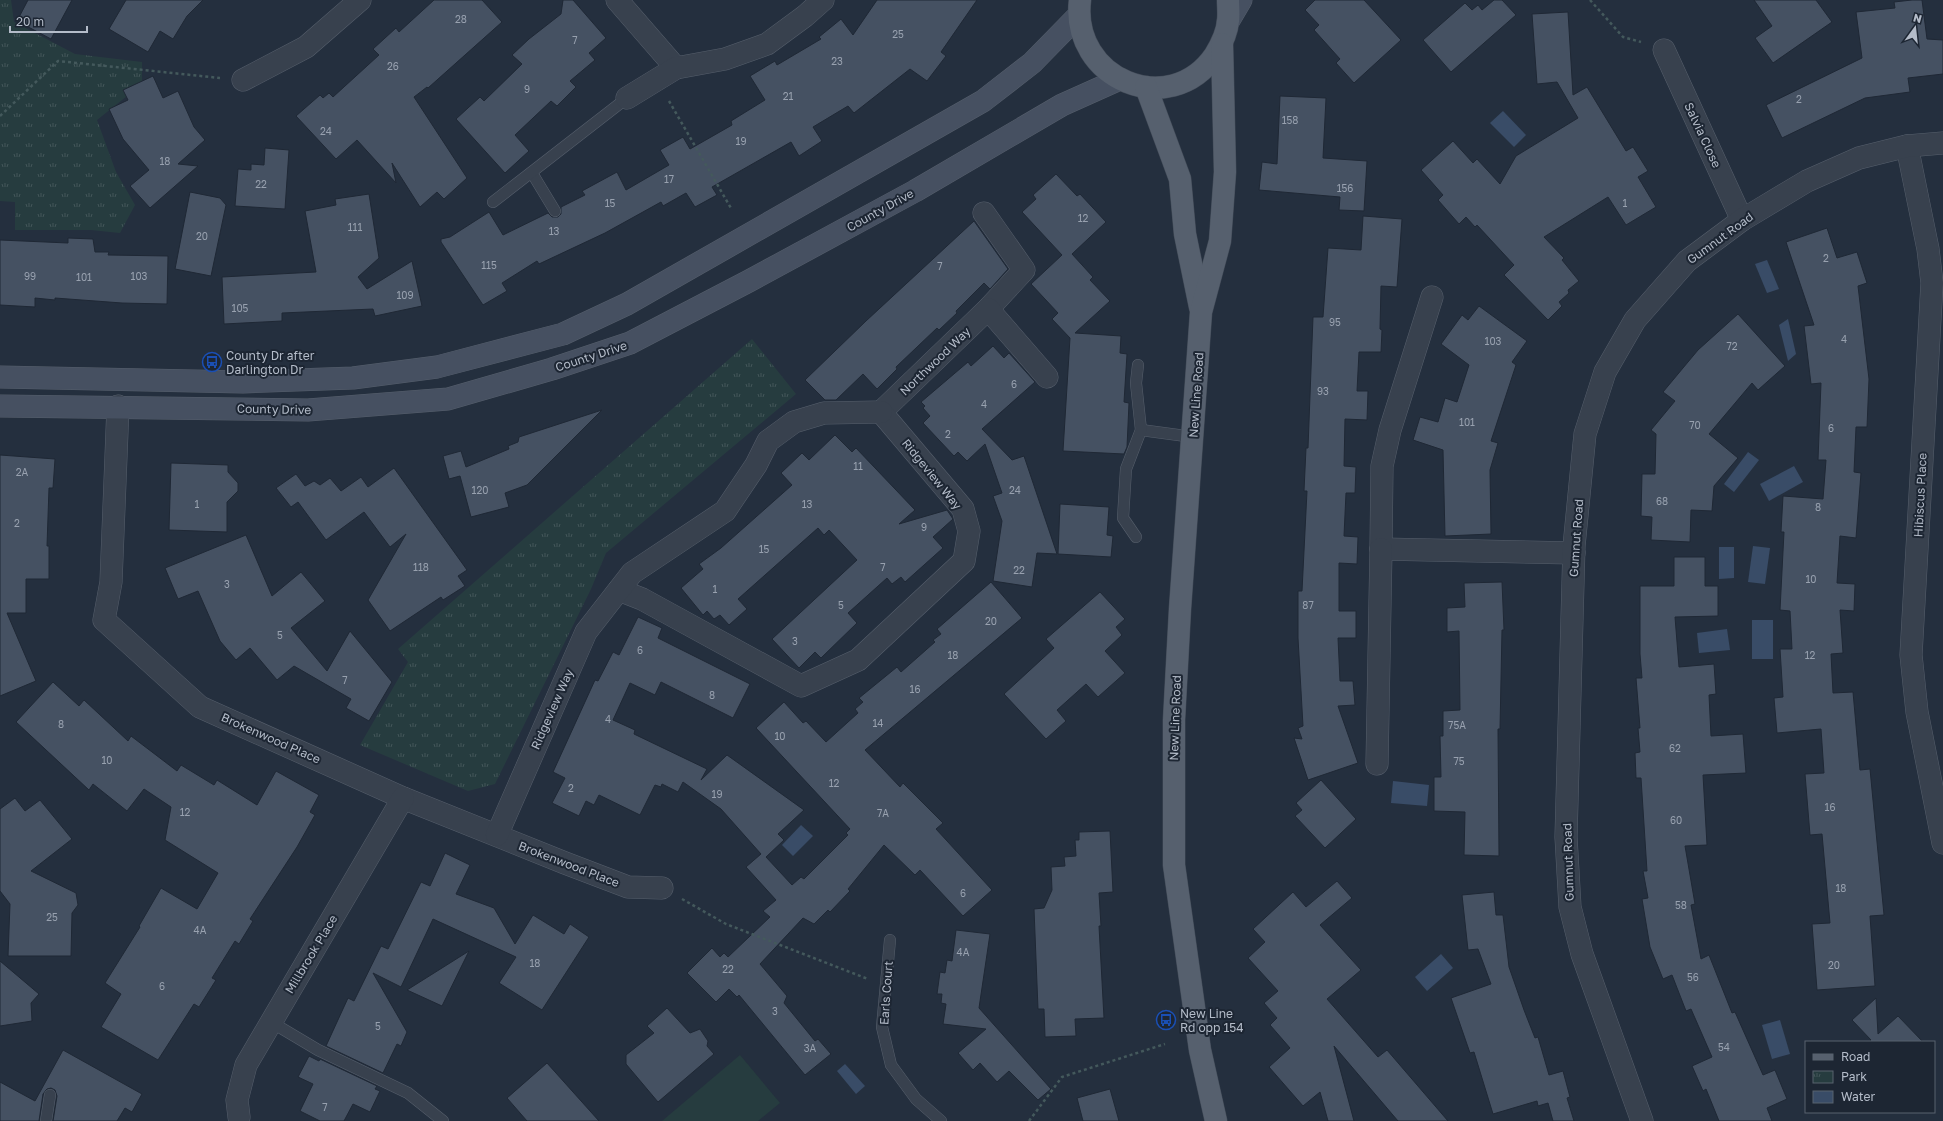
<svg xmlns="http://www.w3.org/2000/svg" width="1943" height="1121" viewBox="0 0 1943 1121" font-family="'Golos Text',sans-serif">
<defs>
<pattern id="park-tufts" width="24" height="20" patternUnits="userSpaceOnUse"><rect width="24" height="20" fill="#263c3f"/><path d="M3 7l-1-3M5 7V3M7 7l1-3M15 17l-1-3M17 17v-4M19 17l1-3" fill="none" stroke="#435659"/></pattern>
</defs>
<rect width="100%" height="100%" fill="#242f3e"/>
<g fill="url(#park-tufts)">
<path d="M0,0H11L14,22L75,54L142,62V84L97,120L116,172L135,205L120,233L91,230H15V202L0,201Z"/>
<path d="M752,339L796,394L606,553L591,589L495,784L468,791L360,745L408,662L398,649Z"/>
</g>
<path fill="#263c3f" d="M740,1055L780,1103L758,1121H662Z"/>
<g fill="#394c67">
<path d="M1503,111L1526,135L1514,147L1490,123Z"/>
<path d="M1767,260L1779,289L1767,293L1755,264Z"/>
<path d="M1788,319L1796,354L1788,361L1779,325Z"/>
<path d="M1748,452L1759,460L1734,492L1724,484Z"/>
<path d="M1794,466L1803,482L1769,501L1760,484Z"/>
<path d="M1753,546L1770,548L1765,584L1748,582Z"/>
<path d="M1719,547H1734V578L1719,579Z"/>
<rect x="1752" y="620" width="21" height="39"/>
<path d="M1727,629L1730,650L1699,653L1697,633Z"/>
<path d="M1393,781L1429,785L1427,806L1391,803Z"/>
<path d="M801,825L813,836L793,856L782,845Z"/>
<path d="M1441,954L1453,968L1427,991L1415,977Z"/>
<path d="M1780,1020L1790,1054L1772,1059L1762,1025Z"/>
<path d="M845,1064L865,1086L856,1094L837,1071Z"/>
</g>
<g fill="#455162" stroke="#1f2835">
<path d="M28,0H72L51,39L17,21Z"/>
<path d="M126,0H203L187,16L173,39L160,31L148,52L109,29Z"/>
<path d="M434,0H482L502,22L428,88L427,87L414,97L467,178L444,199L437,192L420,207L392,163L396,183L357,140L336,159L296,116L320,95L323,98L329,93L333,97L379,55L373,49L396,28L399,32Z"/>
<path d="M563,0H573L606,38L589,53L595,60L570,81L576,87L557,106L551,101L515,135L529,151L505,173L456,119L480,97L484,101L522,64L512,55L529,39L561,14Z"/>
<path d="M877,0H977L941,52L946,56L927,81L910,69L854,113L848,106L813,127L822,141L799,156L791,142L712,187L717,195L695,207L686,193L663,206L661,202L605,233L539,264L537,261L502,283L507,291L483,305L441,242V239L450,237L489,212L503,235L548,213L552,217H558L561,214V207L585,195L582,191L617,172L626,190L669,165L660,150L683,137L690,149L732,125L731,121L765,100L750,76L775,61L777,65L821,39L819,37L841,19L853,35Z"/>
<path d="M1315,0H1364L1401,40L1354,83L1336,63L1340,59L1314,30L1319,25L1305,10Z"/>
<path d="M1494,0H1502L1516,15L1451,72L1423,40L1465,3L1472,10L1478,5L1482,10Z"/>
<path d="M1754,0H1816L1832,22L1773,63L1755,38L1772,26Z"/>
<path d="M1912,0H1922L1927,39L1943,40V74L1908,78L1910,92L1865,98L1782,138L1766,105L1862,58L1856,12L1895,8L1894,2Z"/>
<path d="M1568,12L1573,95L1587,87L1626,151L1633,147L1648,171L1638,177L1656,207L1626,225L1608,197L1544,237L1564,258L1562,260L1579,281L1568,290L1569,293L1559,302L1562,306L1548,320L1504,275L1514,265L1477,225L1475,227L1466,217L1459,224L1438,200L1443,195L1421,170L1453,141L1473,163L1477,159L1500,184L1516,156L1578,118L1557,82L1537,84L1532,14Z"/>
<path d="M153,76L163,98L178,91L194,127L205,140L178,164L198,166L150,208L130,186L149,170L123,139L109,109L128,100L123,90Z"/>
<path d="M1280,96L1326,98L1323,158L1367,161L1364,211L1339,210L1340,197L1259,190L1262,162L1277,164Z"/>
<path d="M265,148L289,150L285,209L235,206L238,169L251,170V164L264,165Z"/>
<path d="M1056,174L1077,196L1080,194L1106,222L1072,254L1093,277L1090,280L1110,301L1075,333L1121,336L1120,353L1127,354L1124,402L1129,403L1127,447L1124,454L1063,451L1070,338L1052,319L1058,313L1031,284L1062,255L1022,212L1036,199L1033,195Z"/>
<path d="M190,192L220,198L226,205L211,276L175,269Z"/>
<path d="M369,194L379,258L358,277L367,289L412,261L422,306L375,316L373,309L282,313V321L224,324L222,277L316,272L305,211L336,205L335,199Z"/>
<path d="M1363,216L1402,219L1397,287L1381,286L1380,329L1382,330L1381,352H1359L1357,391H1368L1367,420L1345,419L1344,466L1356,467L1355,493H1346L1344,536L1358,537L1357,564L1339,563V611H1356V638H1338L1340,681H1353L1355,705L1338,706L1358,763L1308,780L1294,738L1302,739L1298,728L1303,726L1298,638V591H1302L1307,491H1304L1306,448H1308L1313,317H1323L1328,248L1361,250Z"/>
<path d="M974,221L1008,269L990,289L984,283L956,311L957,313L939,330L937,328L896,367L897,369L877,389L863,374L836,400H825L805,380L866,321Z"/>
<path d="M1827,228L1837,258L1857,252L1867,283L1858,286L1869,379L1867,427H1856L1854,472L1861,473L1856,538L1840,536L1837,583L1855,584L1854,611L1840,610L1843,653L1831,654L1833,693L1853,692L1860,770L1870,769L1884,915L1870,916L1875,986L1817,990L1812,924L1830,923L1822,834L1810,835L1805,774L1824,773L1821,729L1777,733L1774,698L1783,697L1780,649H1792L1790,611L1780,610L1784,532H1781L1783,496L1823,499L1826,460H1818L1821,383L1811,384L1804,326L1814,325L1786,242Z"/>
<path d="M68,238L93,239L95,252H109L108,255L168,256L167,304L122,303L55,298V300L35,298V307L0,305V240L68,243Z"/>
<path d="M1479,306L1527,341L1512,362L1516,365L1491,441L1498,443L1490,470L1491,534L1445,536L1443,450L1413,440L1420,417L1438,422L1445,398L1457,402L1469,365L1441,344L1462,315L1468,320Z"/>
<path d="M1738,314L1785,366L1758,390L1752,383L1709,434L1738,458L1714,486L1712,511L1691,510L1690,542L1651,540L1652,517L1641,516L1642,474H1655L1656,434L1651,430L1675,401L1663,392L1698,350Z"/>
<path d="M993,346L1004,358L1009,353L1035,382L982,429L1012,460L1024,456L1057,554L1037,553L1032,587L993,581L1002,521L993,496L1002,493L985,444L967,461L958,452L954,456L923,423L930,416L923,408L925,406L921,402L968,362L971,366Z"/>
<path d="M602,410L527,485L505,493L509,507L471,517L460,476L449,479L443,456L461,451L466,467L509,449L508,446L518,442L519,437Z"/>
<path d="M835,435L852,452L856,448L915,510L899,524L947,510L953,519L933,537L943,548L905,582L901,577L892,584L887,578L848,613L857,623L821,658L815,652L799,668L772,639L857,560L829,530L824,535L818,528L738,599L747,609L729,625L720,615L714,619L707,611L703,615L681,588L703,569L699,564L721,548L792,485L781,473L802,453L809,460Z"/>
<path d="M0,455L55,459L53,488H49L47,546H49V579H26V613H7L36,681L0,696Z"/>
<path d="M171,463L228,465V472L238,483V491L227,502V532L169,530Z"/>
<path d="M394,468L467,570L458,576L465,586L443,600L441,597L390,631L368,600L406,534L390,547L364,512L326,540L298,502L291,507L276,488L296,474L305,486L314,481L320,485L330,478L341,491L361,477L368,487Z"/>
<path d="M1060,504L1109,507L1107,535L1113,536L1111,557L1058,554Z"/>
<path d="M246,535L272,596L301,572L325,601L291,628L327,671L350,631L392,682L369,721L346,708L351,699L294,666L277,680L250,648L236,660L220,641L198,591L178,599L165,568Z"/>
<path d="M1674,557H1705V586H1718V616L1675,617L1679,667L1714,664L1716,694L1709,695L1711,736L1743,734L1746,773L1703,775L1707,845L1685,846L1695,904L1691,905L1701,959L1709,955L1732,1013L1735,1012L1763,1075L1775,1070L1787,1099L1767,1108L1772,1121H1719L1706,1089L1703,1091L1692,1066L1712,1057L1691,1009L1686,1011L1672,975L1663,979L1650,947L1642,899L1648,898L1643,871H1647L1641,778H1636L1635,753L1640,752L1638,728H1640L1636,678H1642L1640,654V586H1674Z"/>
<path d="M991,582L1022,618L865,750L900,787L903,783L943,823L936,829L992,890L963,916L920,870L915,875L884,845L848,889L850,891L830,912L828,910L814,924L803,918L760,964L787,996L784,1003L815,1041L818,1039L831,1054L805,1075L739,995L737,997L729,989L716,1002L687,973L712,948L720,957L724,953L728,957L770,917L763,911L776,900L746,867L761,854L721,809L683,782L678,792L662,784L661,787L655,785L640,815L599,795L594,805L586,801L579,816L552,803L565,778L553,772L595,680L598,681L613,652L619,655L638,617L662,628L658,638L750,684L733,718L661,682L655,695L630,683L613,720L635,730L634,734L707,769L701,780L727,755L804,810L778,834L784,840L766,857L792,885L801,877L804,879L848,835L846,833L850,829L756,728L784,702L803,723L806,721L826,742L858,713L855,709L863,702L859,698L897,667L901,672L935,642L933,640L941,634L937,629Z"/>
<path d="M1502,582L1504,630H1502L1500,729H1498L1499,856L1464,855L1465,812L1434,811V777H1441L1440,736H1443V711L1460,710L1459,631L1447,632V608L1465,607L1464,583Z"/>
<path d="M1100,592L1125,619L1116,627L1122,635L1105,651L1125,673L1098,697L1086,684L1057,710L1066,721L1046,739L1004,694L1054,648L1046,639Z"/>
<path d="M53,682L79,706L84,700L128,741L131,736L177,771L181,765L214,785L217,780L257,805L276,771L319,795L310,812L315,815L297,847L250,919L253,921L239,944L235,941L212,978L216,980L199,1007L194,1004L158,1060L101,1027L121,994L105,983L140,927L139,926L161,888L197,909L218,873L165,840L171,807L144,789L127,811L93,784L89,790L16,722Z"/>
<path d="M1321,780L1356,819L1325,848L1295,816L1302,810L1296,803Z"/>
<path d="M15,798L25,811L40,800L72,839L31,871L76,893L78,905L72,913L71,956H8L10,904L0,891V809Z"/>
<path d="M1110,831L1113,892L1099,893L1101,926H1099L1104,1018L1075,1019L1076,1036L1045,1037L1044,1009H1038L1034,909L1044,908L1052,890L1051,867L1065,866L1064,857L1076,856L1075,840H1079V832Z"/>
<path d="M445,853L470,865L456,894L494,908L515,944L533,915L564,934L570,924L589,937L542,1010L499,983L516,957L433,919L401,987L373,973L407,1032L401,1046L397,1044L383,1073L326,1046L348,998L354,1001L381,946L388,949L421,882L430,886Z"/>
<path d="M1337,881L1352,898L1320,925L1361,970L1327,999L1378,1057L1387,1050L1448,1121H1398L1334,1046L1354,1121H1328L1320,1092L1303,1106L1269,1067L1290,1048L1270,1025L1277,1018L1264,1003L1278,991L1248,958L1265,942L1253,929L1293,892L1306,907Z"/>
<path d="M1494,892L1496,915H1503L1509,967L1524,1010L1535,1038L1538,1037L1549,1075L1563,1071L1570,1097L1567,1098L1574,1121H1553L1548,1103L1538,1106L1537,1101L1493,1114L1474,1052L1470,1053L1451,998L1491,984L1478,949L1468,950L1462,895Z"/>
<path d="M956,930L990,934L979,1008L1051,1089L1038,1100L1009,1071L997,1082L980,1063L973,1070L958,1053L986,1029L943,1024L946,1004L941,1003L942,994H937L940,972L945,973L947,960L952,961Z"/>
<path d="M469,951L442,1006L407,990Z"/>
<path d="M0,961L39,994L31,1003L32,1021L0,1026Z"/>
<path d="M1876,998L1878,1034L1898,1016L1923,1042H1869L1871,1040L1852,1020Z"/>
<path d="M667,1008L690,1033L700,1029L708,1041L707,1046L714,1054L658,1102L626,1064V1055L654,1033L647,1026Z"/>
<path d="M63,1050L142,1094L132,1112L125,1108L117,1121H53L57,1096L55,1090L51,1088L47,1089L43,1094L39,1121H0V1082L35,1101Z"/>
<path d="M309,1056L319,1061L320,1059L377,1086L375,1089L380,1091L370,1112L353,1104L344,1121H320L300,1111L313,1084L298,1077Z"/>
<path d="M547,1063L599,1121H527L507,1098Z"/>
<path d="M1110,1089L1119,1121H1083L1077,1098Z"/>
</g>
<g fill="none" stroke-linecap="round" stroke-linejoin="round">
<g stroke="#565f6c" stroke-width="12">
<g id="lane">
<path d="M532,173L555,211"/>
<path d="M493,202L627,98"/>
<path d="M1141,430L1193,437"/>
<path d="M1136,537L1123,518L1126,469L1141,430L1136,383L1138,365"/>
<path d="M890,940L882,1027L891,1065L916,1099L941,1121"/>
<path d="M271,1022L318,1050L408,1093L443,1121"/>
<path d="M46,1121L50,1095"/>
</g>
</g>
<g stroke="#565f6c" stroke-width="23">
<g id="street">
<path d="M617,0L676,68"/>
<path d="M1664,50L1742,220"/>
<path d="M243,80L306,47L360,0"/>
<path d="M627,98L676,68L725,59L767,44L805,16L823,0"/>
<path d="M1907,146L1928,249L1932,283L1911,655L1917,712L1943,843"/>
<path d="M984,213L1024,270L988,309"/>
<path d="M1432,297L1390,430L1382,466L1381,549L1574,553"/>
<path d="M118,406L111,582L104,620L200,707L403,798L565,863L628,887L662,888"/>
<path d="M881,412L988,309L1047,377"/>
<path d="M619,590L642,599L801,686L858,660L964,561L969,531L963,509L881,412"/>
<path d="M1377,764L1381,549"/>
<path d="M497,835L586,632L632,573L725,511L756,465L768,441L794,422L824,413L881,412"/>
<path d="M239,1117L237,1100L246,1065L403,798"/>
<path d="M1642,1121L1582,954L1570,907L1566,837L1574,546L1585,434L1605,372L1635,320L1687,261L1742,220L1807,181L1859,158L1907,146L1943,143"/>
</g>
</g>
<g stroke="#565f6c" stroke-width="23">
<g id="secondary">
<path d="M1228,22L1241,0"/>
<path d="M0,377L243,382L353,378L437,367L563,334L627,304L983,101L1032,63L1078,16"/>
<path d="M0,406L308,410L448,399L552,369L630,343L749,281L915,191L1062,105L1120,79"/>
</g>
</g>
<g stroke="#414a57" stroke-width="23">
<g id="primary">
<path d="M1080,0C1070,79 1170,121 1215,55C1221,45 1227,34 1228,21C1229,14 1228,7 1228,0"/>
<path d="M1146,87L1180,179L1185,234L1200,307"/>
<path d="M1216,1121L1200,1050L1174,865V720L1180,609L1201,312L1220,241L1225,172L1222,44"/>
</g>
</g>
<g stroke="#44595c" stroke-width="2.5" stroke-dasharray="3 3" stroke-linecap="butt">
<path d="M1590,0L1623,37L1641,42"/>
<path d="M669,101L732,210"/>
<path d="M0,116L58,61L220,78"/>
<path d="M682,899L726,924L868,979"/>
<path d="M1029,1121L1062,1077L1165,1044"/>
</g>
<use href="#lane" stroke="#38414e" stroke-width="11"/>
<use href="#street" stroke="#38414e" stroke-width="22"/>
<use href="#secondary" stroke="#465061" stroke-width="22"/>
<use href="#primary" stroke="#56606e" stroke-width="22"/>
</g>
<defs>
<g id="bus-ring" transform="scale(1)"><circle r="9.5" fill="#1d2633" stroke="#1a4fb4" stroke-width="1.5"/><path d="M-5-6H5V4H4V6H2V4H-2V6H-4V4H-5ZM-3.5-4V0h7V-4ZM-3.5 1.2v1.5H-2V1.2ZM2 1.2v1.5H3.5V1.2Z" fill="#1a4fb4"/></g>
</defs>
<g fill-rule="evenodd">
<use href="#bus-ring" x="212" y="362"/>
<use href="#bus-ring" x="1166" y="1020"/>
</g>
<g text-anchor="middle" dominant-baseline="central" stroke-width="4" stroke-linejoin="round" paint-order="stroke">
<g font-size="10" fill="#98a1af">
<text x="461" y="19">28</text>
<text x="898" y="34">25</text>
<text x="575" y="40">7</text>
<text x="837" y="61">23</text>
<text x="393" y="66">26</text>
<text x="527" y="89">9</text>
<text x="788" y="96">21</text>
<text x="1799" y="99">2</text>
<text x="1290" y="120">158</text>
<text x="326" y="131">24</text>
<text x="741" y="141">19</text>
<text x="165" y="161">18</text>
<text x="669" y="179">17</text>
<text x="261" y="184">22</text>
<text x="1345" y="188">156</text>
<text x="610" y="203">15</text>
<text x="1625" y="203">1</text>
<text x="1083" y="218">12</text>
<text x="355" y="227">111</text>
<text x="554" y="231">13</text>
<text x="202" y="236">20</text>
<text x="1826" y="258">2</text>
<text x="489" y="265">115</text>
<text x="940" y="266">7</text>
<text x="30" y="276">99</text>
<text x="139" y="276">103</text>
<text x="84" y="277">101</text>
<text x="405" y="295">109</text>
<text x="240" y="308">105</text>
<text x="1335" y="322">95</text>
<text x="1844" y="339">4</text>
<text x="1493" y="341">103</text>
<text x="1732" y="346">72</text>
<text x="1014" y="384">6</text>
<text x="1323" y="391">93</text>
<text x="984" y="404">4</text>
<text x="1467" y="422">101</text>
<text x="1695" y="425">70</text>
<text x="1831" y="428">6</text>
<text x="948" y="434">2</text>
<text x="858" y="466">11</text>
<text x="22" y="472">2A</text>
<text x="480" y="490">120</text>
<text x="1015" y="490">24</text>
<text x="1662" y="501">68</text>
<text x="197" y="504">1</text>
<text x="807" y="504">13</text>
<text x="1818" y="507">8</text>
<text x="17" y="523">2</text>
<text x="924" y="527">9</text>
<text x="764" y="549">15</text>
<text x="421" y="567">118</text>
<text x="883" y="567">7</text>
<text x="1019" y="570">22</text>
<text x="1811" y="579">10</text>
<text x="227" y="584">3</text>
<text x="715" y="589">1</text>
<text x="841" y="605">5</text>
<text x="1308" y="605">87</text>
<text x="991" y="621">20</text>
<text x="280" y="635">5</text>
<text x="795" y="641">3</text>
<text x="640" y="650">6</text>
<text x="953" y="655">18</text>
<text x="1810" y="655">12</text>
<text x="345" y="680">7</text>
<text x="915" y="689">16</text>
<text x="712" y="695">8</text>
<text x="608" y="719">4</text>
<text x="878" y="723">14</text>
<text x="61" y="724">8</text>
<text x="1457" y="725">75A</text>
<text x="780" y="736">10</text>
<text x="1675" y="748">62</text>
<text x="107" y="760">10</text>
<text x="1459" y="761">75</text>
<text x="834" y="783">12</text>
<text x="571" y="788">2</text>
<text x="717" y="794">19</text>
<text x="1830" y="807">16</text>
<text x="185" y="812">12</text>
<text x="883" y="813">7A</text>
<text x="1676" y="820">60</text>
<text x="1841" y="888">18</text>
<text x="963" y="893">6</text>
<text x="1681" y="905">58</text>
<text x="52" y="917">25</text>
<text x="200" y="930">4A</text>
<text x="963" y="952">4A</text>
<text x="535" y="963">18</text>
<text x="1834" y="965">20</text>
<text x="728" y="969">22</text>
<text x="1693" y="977">56</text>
<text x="162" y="986">6</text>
<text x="775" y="1011">3</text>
<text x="378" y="1026">5</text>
<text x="1724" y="1047">54</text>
<text x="810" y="1048">3A</text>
<text x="325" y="1107">7</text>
</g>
<g font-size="12" fill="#b4bcc9" stroke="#1d2633">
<text transform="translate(1703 135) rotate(65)">Salvia Close</text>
<text transform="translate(880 210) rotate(-29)">County Drive</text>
<text transform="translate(1720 238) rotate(-36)">Gumnut Road</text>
<text transform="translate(591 356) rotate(-18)">County Drive</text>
<text transform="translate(935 361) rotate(-44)">Northwood Way</text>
<text transform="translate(1196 395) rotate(-86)">New Line Road</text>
<text transform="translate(274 409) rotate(1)">County Drive</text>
<text transform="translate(932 474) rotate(51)">Ridgeview Way</text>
<text transform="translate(1920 495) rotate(-87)">Hibiscus Place</text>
<text transform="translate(1576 538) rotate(-86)">Gumnut Road</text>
<text transform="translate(552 709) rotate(-66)">Ridgeview Way</text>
<text transform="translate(1175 718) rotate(-88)">New Line Road</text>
<text transform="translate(271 738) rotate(24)">Brokenwood Place</text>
<text transform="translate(1568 862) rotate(-92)">Gumnut Road</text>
<text transform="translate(569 864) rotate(21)">Brokenwood Place</text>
<text transform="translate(311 954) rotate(-59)">Millbrook Place</text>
<text transform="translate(886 993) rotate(-86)">Earls Court</text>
</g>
<g font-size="12" fill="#b4bcc9" stroke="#1d2633" text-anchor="start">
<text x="226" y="355">County Dr after<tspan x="226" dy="14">Darlington Dr</tspan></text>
<text x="1180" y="1013">New Line<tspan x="1180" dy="14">Rd opp 154</tspan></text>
</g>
</g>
<rect x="1805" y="1041" width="130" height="72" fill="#1d2633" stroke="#59626f"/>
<rect x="1813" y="1054" width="20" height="6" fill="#56606e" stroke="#59626f"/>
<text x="1841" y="1061" font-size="12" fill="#b4bcc9">Road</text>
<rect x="1813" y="1071" width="20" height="12" fill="url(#park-tufts)" stroke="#59626f"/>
<text x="1841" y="1081" font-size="12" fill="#b4bcc9">Park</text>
<rect x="1813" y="1091" width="20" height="12" fill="#394c67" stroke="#59626f"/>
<text x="1841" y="1101" font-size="12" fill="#b4bcc9">Water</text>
<g transform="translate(1915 28) rotate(15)" stroke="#1d2633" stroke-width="3" paint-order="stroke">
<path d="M0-3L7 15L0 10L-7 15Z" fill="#b4bcc9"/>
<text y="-6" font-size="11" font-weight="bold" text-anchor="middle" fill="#b4bcc9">N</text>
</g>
<path d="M10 26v6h77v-6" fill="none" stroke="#b4bcc9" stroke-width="2"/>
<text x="16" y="26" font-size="12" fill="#b4bcc9" stroke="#1d2633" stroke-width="3" paint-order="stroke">20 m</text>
</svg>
